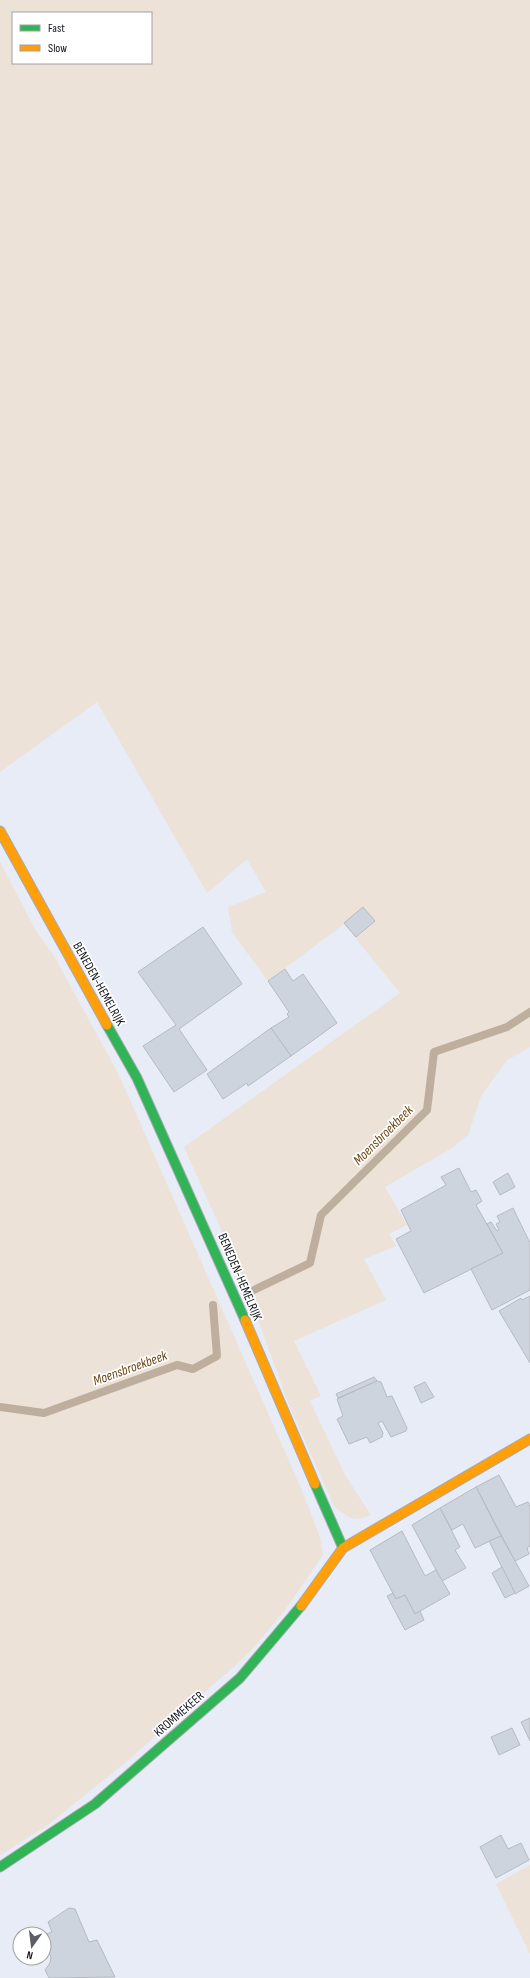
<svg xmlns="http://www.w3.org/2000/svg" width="530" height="1978" viewBox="0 0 530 1978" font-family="'Sofia Sans Condensed',sans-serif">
<rect width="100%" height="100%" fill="#e7ecf6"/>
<g fill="#ece2d7" fill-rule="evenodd">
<path d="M0,0H530V1047L507,1060L481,1096L468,1135L452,1148L385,1187L407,1225L389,1234L396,1246L364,1259L386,1300L294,1341L321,1396L310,1401L345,1475L371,1515C354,1523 347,1517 334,1506L288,1403L245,1283L184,1147L400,993L344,924L268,981L232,932L228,907L266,892L247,859L207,893L97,702L0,772ZM13,13H151V63H13Z"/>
<path d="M0,862L36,931L54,956L118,1073L301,1488L320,1537L323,1555L285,1610L249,1653L132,1757L49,1824L0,1855Z"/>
<path d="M530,1865V1954L496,1884Z"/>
</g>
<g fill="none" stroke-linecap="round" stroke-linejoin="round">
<g stroke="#beae9d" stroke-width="8">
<path d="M254,1290L310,1263L321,1215L427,1110L434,1052L507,1027L530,1012"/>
<path d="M0,1407L44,1413L177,1365L193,1369L217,1356L213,1305"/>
</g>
</g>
<g fill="#ced4dd" stroke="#b7bac2">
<path d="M363,907L375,921L356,937L344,923Z"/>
<path d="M203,927L242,984L179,1029L207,1070L174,1092L143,1046L176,1025L138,972Z"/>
<path d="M285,969L293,981L303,974L337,1023L291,1056L271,1028L289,1017L287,1014L289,1012L268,981Z"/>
<path d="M271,1028L291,1056L248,1086L247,1083L223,1099L207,1074Z"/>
<path d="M459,1168L471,1192L476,1190L482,1201L476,1205L503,1253L424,1293L396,1239L411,1231L401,1210L446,1185L441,1177Z"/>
<path d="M508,1173L515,1187L500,1195L493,1182Z"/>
<path d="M513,1208L530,1243V1290L492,1310L471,1269L503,1253L487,1224L491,1222L497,1231L499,1230L496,1224L500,1222L497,1216Z"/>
<path d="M530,1296V1363L499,1311L521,1298L522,1300Z"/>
<path d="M374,1377L377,1381L338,1398L336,1394Z"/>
<path d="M377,1381L381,1382L387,1397L392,1396L407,1428L406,1431L391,1437L382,1421L378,1423L383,1433L382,1437L370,1443L367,1437L349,1444L337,1419L343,1416L337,1399Z"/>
<path d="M425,1382L434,1397L421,1403L414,1387Z"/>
<path d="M499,1475L516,1507L528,1502L530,1507V1546L527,1548L529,1554L515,1561L476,1487Z"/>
<path d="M476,1487L501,1536L475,1548L463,1524L452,1530L440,1508Z"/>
<path d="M440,1508L460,1547L455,1550L466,1568L442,1581L412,1525Z"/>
<path d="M402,1531L425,1576L436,1570L450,1594L415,1614L405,1595L396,1599L370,1550Z"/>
<path d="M501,1536L529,1586L515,1594L489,1541Z"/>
<path d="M502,1567L515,1593L505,1598L492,1573Z"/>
<path d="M393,1593L396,1599L405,1595L415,1614L420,1611L424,1620L405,1630L387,1596Z"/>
<path d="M530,1718V1741L521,1722Z"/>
<path d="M512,1728L520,1745L499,1755L491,1737Z"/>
<path d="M501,1835L508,1849L521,1843L529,1860L496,1878L480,1847Z"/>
<path d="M69,1908L75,1909L89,1942L97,1940L115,1977L49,1978L45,1970L50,1963L51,1957L44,1942V1935L52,1932L48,1922Z"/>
</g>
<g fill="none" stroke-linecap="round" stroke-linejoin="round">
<g stroke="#a6aab2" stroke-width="11">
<g id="fast">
<path d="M107,1025L137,1078L245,1320"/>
<path d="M315,1484L343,1548"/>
<path d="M0,1867L95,1804L240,1678L301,1606"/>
</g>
</g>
<g stroke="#a6aab2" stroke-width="11">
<g id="slow">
<path d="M0,831L107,1025"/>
<path d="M245,1320L315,1484"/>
<path d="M301,1606L343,1548L530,1439"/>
</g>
</g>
<use href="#fast" stroke="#30b455" stroke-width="9"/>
<use href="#slow" stroke="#ff9f0a" stroke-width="9"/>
</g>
<g text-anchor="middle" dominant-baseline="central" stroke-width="3.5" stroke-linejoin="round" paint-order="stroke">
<g font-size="13" fill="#0f1218" stroke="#fff">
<text transform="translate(99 984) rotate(61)">BENEDEN-HEMELRIJK</text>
<text transform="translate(240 1277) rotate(67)">BENEDEN-HEMELRIJK</text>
<text transform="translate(179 1714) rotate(-41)">KROMMEKEER</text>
</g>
<g font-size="14" font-style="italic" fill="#6e4a18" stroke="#fff">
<text transform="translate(383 1135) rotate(-45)">Moensbroekbeek</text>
<text transform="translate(130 1368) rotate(-20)">Moensbroekbeek</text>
</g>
</g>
<rect x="12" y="12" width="140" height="52" fill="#ffffff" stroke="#9fa0a3"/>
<rect x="20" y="25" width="20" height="6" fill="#30b455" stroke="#9fa0a3"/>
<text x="48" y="32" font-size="12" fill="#0f1218">Fast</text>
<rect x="20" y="45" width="20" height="6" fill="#ff9f0a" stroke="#9fa0a3"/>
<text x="48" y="52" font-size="12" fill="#0f1218">Slow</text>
<g transform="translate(32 1946) rotate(194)"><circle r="19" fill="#ffffff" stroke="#9fa0a3"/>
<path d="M0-3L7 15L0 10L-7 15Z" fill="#5b5e66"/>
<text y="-6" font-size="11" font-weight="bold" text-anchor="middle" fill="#0f1218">N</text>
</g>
</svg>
